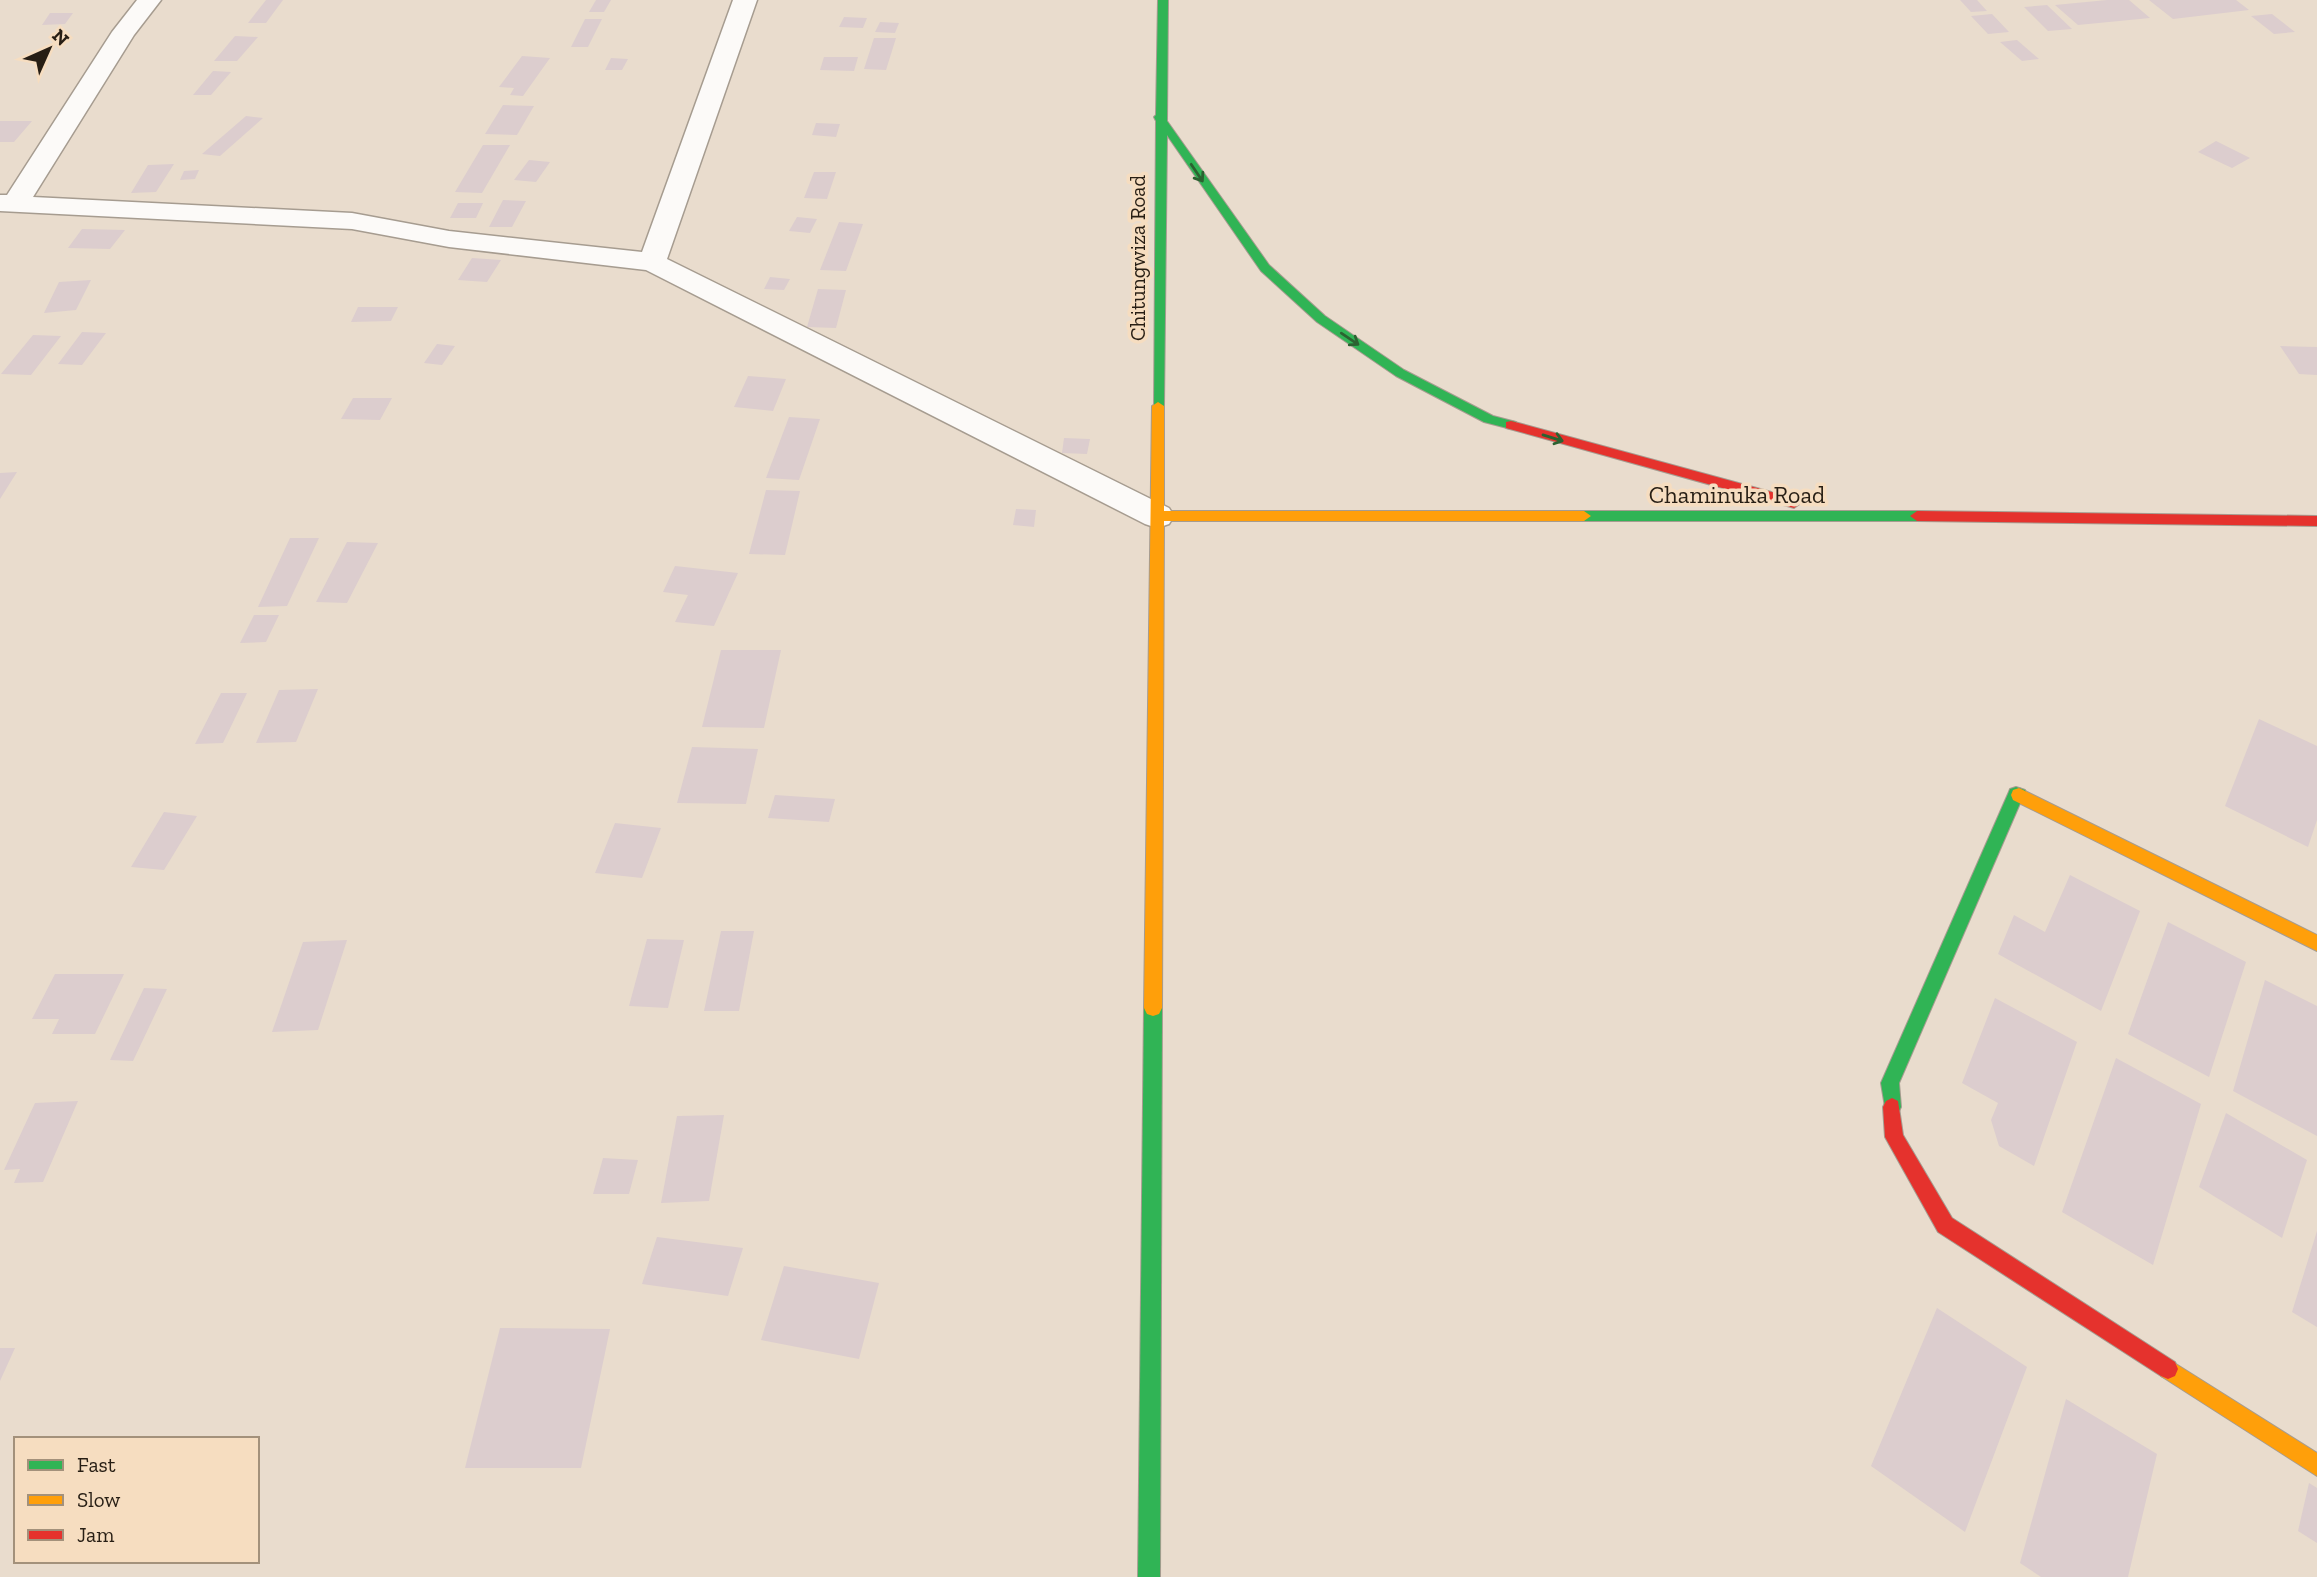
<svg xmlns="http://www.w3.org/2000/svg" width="2317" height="1577" viewBox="0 0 2317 1577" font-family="'Zilla Slab',serif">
<rect width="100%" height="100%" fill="#e9dccd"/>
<g fill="#dccdce">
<path d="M266,0H283L266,23H248Z"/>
<path d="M596,0H611L604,12H589Z"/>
<path d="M1960,0H1977L1987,11L1971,12Z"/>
<path d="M2107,0H2129L2150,18L2078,25L2055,5Z"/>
<path d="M2149,0H2236L2249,10L2173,19Z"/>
<path d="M2047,5L2072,29L2048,31L2024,7Z"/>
<path d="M50,13H73L65,24L42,25Z"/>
<path d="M1992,14L2009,32L1988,34L1971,16Z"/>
<path d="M2272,14L2295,32L2274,34L2251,16Z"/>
<path d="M844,17L867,18L863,28L839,27Z"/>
<path d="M585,19H602L588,47H571Z"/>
<path d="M880,22L899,23L895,33L875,32Z"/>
<path d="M235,36L258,37L237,61H214Z"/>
<path d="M874,38H896L886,70L864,69Z"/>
<path d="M2017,40L2039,59L2022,61L2000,42Z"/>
<path d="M522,56L550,58L523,96L510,95L514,88L499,87Z"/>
<path d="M824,57H858L854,71L820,70Z"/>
<path d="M611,58L628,59L622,70H605Z"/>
<path d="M213,71L231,72L211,95H193Z"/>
<path d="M503,105L534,106L517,135L485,134Z"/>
<path d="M246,116L263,118L220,156L202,154Z"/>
<path d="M0,121H32L14,142H0Z"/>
<path d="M816,123L840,124L836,137L812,135Z"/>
<path d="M2216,141L2250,158L2232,168L2198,152Z"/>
<path d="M483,145H510L482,193L455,192Z"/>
<path d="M529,160L550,162L536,182L514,180Z"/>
<path d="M174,164L156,192L131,193L148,165Z"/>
<path d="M199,170L195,179L180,180L184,171Z"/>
<path d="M814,172H836L827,199L804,198Z"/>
<path d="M503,200L526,201L512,227H489Z"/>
<path d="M458,203H483L476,218H450Z"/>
<path d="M797,217L817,219L810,233L789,231Z"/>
<path d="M839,222L863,224L846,271L820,270Z"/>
<path d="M82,229L125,230L110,249L68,248Z"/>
<path d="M472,258L501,260L487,282L458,280Z"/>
<path d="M770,277L790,279L784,290L764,289Z"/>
<path d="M91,280L76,310L44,313L59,282Z"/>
<path d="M818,289L846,290L836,328L807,327Z"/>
<path d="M358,307H398L391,321L351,322Z"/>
<path d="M82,332L106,333L82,365L58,364Z"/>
<path d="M33,335L61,336L31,375L1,374Z"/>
<path d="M437,344L455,346L442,365L424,363Z"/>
<path d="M2280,346L2317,347V375L2299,374Z"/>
<path d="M748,376L786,379L773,411L734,407Z"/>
<path d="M353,398H392L380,420L341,419Z"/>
<path d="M789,417L820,419L799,480L766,478Z"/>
<path d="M1064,438L1090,439L1087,454L1062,453Z"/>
<path d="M17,472L0,499V473Z"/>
<path d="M766,490L800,491L785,555L749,554Z"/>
<path d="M1016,509L1036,510L1034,527L1013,525Z"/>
<path d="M290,538H319L287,606L258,607Z"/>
<path d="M347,542L378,543L347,603L316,602Z"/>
<path d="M675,566L738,573L714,626L675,622L688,595L663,592Z"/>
<path d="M254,615H279L266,642L240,643Z"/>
<path d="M721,650H781L764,728L702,727Z"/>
<path d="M318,689L296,742L256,743L279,690Z"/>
<path d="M221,693H247L223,743L195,744Z"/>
<path d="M2259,719L2317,746V820L2308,847L2225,806Z"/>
<path d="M692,747L758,749L746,804L677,803Z"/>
<path d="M775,795L835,799L829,822L768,818Z"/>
<path d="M164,812L197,816L164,870L131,867Z"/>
<path d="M615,823L661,828L642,878L595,873Z"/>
<path d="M2070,875L2140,911L2101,1011L1998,954L2014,915L2045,932Z"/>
<path d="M2168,922L2246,962L2209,1077L2128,1034Z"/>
<path d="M721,931H754L739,1011H704Z"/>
<path d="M647,939L684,940L668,1008L629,1006Z"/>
<path d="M347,940L318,1030L272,1032L303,942Z"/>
<path d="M55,974H124L95,1034H52L59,1019H32Z"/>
<path d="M2265,980L2317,1006V1136L2233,1091Z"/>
<path d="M144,988L167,989L133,1061L110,1060Z"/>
<path d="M1995,998L2077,1042L2034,1166L1999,1146L1991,1120L1998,1103L1962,1083Z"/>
<path d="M2116,1058L2201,1104L2153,1265L2062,1212Z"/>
<path d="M78,1101L43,1182L14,1183L20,1169L4,1170L35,1103Z"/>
<path d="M2226,1113L2307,1160L2282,1238L2199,1187Z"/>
<path d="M724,1115L709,1201L661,1203L677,1116Z"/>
<path d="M603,1158L638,1160L629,1194H593Z"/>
<path d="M2317,1231V1327L2292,1312Z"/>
<path d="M657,1237L743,1248L728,1296L642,1284Z"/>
<path d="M784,1266L879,1283L859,1359L761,1340Z"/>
<path d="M1937,1308L2027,1367L1965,1532L1871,1466Z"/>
<path d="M500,1328L610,1329L581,1468H465Z"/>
<path d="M0,1348H15L0,1381Z"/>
<path d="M2066,1399L2157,1454L2128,1577H2041L2020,1563Z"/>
<path d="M2309,1483L2317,1488V1543L2298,1531Z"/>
</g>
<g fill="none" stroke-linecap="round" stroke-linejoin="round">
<g stroke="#a69c90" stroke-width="3">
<path id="street" d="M137,0H161L134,35L33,197L352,213L449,231L642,252L733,0H757L667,259L1169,508L1174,516L1169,524L1157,528L1145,524L646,270L449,247L352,229L0,211V195H7L112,32Z"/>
</g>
<g stroke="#a69c90" stroke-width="2">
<g id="fast">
<path d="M1158,0H1168L1167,121L1269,265L1325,316L1404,370L1493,416L1516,422V428L1511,429L1484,422L1396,376L1317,322L1261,271L1167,135L1164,406L1158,410L1154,409L1156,121L1154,117L1156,115Z"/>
<path d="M1584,511H1917L1924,516L1917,521H1584L1577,516Z"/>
<path d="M2016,787L2025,790L2027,795L2021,801L1899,1083L1901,1107L1898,1113L1892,1116L1886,1113L1881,1083L2008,794L2010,789Z"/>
<path d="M1153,1000L1159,1002L1162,1008L1160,1577H1138L1144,1008L1147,1002Z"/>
</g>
</g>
<g stroke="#a69c90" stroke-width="2">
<g id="slow">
<path d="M1158,402L1164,406V511H1584L1591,516L1584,521H1164L1162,1008L1159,1014L1153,1016L1147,1014L1144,1008L1152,406Z"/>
<path d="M2019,788L2317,935V951L2013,800L2011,795L2013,790Z"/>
<path d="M2168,1359L2317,1453V1476L2161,1376L2158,1369L2161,1362Z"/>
</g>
</g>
<g stroke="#a69c90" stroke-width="2">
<g id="jam">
<path d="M1511,421L1794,498L1801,503L1794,508L1506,428V422Z"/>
<path d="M1917,511L2317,516V526L1917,521L1910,516Z"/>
<path d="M1892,1098L1898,1101L1903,1135L1952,1218L2175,1362L2178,1369L2175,1376L2168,1379L2161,1376L1938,1232L1885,1137L1883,1107L1886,1101Z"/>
</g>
</g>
<use href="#street" fill="#fcfaf8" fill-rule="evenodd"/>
<use href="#fast" fill="#30b455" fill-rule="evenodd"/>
<use href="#slow" fill="#ff9f0a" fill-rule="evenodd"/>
<use href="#jam" fill="#e5322d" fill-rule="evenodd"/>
</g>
<defs><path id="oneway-shaft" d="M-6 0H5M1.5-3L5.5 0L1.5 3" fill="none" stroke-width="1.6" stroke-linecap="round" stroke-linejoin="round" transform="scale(1.75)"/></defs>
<g stroke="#2b6231">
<use href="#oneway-shaft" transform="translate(1197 173) rotate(56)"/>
<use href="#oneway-shaft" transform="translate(1350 339) rotate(34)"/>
<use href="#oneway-shaft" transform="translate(1553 438) rotate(17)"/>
</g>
<g text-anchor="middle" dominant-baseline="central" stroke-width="7" stroke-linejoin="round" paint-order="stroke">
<g font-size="21" fill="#271e14" stroke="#f6ddc0">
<text transform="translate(1137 258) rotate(-90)">Chitungwiza Road</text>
</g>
<g font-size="24" fill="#271e14" stroke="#f6ddc0">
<text x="1737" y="494">Chaminuka Road</text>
</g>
</g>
<rect x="14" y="1437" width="245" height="126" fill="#f6ddc0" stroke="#a3917b" stroke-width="2"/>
<rect x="28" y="1460" width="35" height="10" fill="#30b455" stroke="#a3917b" stroke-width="2"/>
<text x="77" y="1472" font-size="21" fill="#271e14">Fast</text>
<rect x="28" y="1495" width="35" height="10" fill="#ff9f0a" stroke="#a3917b" stroke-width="2"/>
<text x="77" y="1507" font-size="21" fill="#271e14">Slow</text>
<rect x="28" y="1530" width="35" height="10" fill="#e5322d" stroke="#a3917b" stroke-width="2"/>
<text x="77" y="1542" font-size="21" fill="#271e14">Jam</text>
<g transform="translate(49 49) rotate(45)" stroke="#f6ddc0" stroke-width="5" paint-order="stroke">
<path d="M0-5L12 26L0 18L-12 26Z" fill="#271e14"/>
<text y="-10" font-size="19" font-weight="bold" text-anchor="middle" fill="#271e14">N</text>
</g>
</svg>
